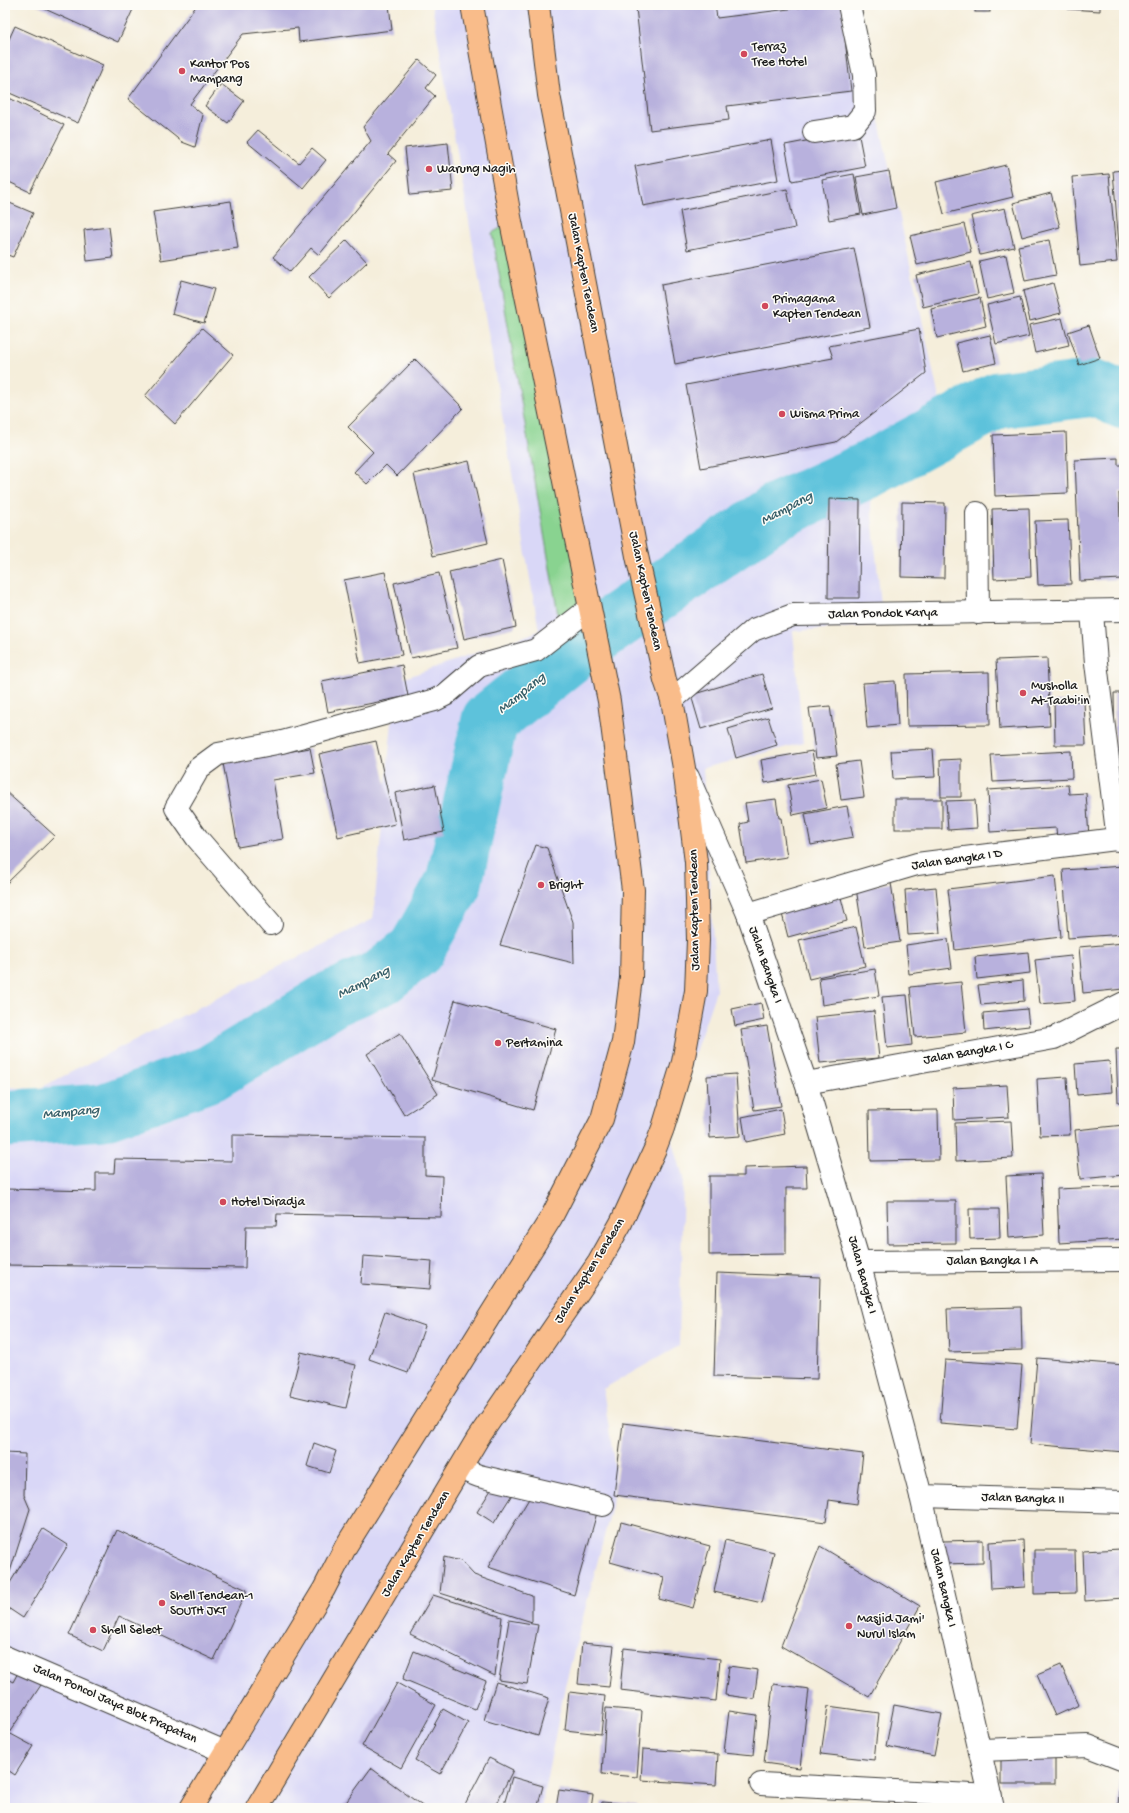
<svg xmlns="http://www.w3.org/2000/svg" width="1129" height="1813" viewBox="0 0 1129 1813" font-family="'Gochi Hand',sans-serif">
<rect width="100%" height="100%" fill="#fdfcf7"/>
<filter id="ink" filterUnits="userSpaceOnUse"><feTurbulence type="fractalNoise" baseFrequency=".025" numOctaves="2"/><feDisplacementMap in="SourceGraphic" scale="8" xChannelSelector="R" yChannelSelector="G"/><feConvolveMatrix kernelMatrix="1 2 1 2 8 2 1 2 1" color-interpolation-filters="sRGB"/></filter>
<filter id="wash" filterUnits="userSpaceOnUse"><feTurbulence type="fractalNoise" baseFrequency=".012" numOctaves="4" result="noise"/><feDisplacementMap in="SourceGraphic" scale="16" xChannelSelector="R" yChannelSelector="G"/><feGaussianBlur stdDeviation="0.9" result="paint"/><feColorMatrix in="noise" values="0 0 0 0 0 0 0 0 0 0 0 0 0 0 0 0 0 1.4 0 .05"/><feComposite in="paint" operator="in"/></filter>
<g filter="url(#wash)">
<rect width="100%" height="100%" fill="#f5eedb"/>
<path fill="#d9d7f7" d="M432,5H854L940,403L868,477L883,625L793,631L803,743L703,768L716,991L669,1128L683,1177L679,1346L603,1389L615,1469L612,1506L565,1686L541,1808H5V1087L38,1089L373,919L396,681L539,631Z"/>
<path fill="#89d390" stroke="#527856" d="M511,222L589,609L561,632L492,233Z"/>
<g fill="none" stroke-linecap="round" stroke-linejoin="round">
<path stroke="#5dc2db" stroke-width="57" d="M5,1119L103,1112L211,1073L332,999L382,977L416,950L454,882L490,720L584,644L777,511L870,469L998,400L1095,388L1124,401"/>
</g>
<g id="blocks">
<g fill="#b8b1dd">
<path d="M36,5H135L118,42Z"/>
<path d="M197,5H389L392,30L299,42L298,28L243,34L190,104L203,115L195,147L182,142L128,99Z"/>
<path d="M660,5H715L717,18L821,5H841L851,91L727,106L729,120L650,130L636,8Z"/>
<rect x="975" y="5" width="15" height="7"/>
<path d="M1068,5H1100V11L1068,9Z"/>
<path d="M15,26L103,65L78,123L5,91V48Z"/>
<path d="M419,60L436,75L426,88L435,96L388,154L396,161L319,255L311,248L290,272L273,257L371,141L363,127Z"/>
<path d="M221,84L244,101L228,123L205,106Z"/>
<path d="M5,96L64,125L30,192L5,180Z"/>
<path d="M258,130L299,163L312,148L326,160L303,188L247,142Z"/>
<path d="M858,131L865,167L792,181L785,145Z"/>
<path d="M771,140L778,180L643,206L635,166Z"/>
<path d="M448,143L453,191L410,195L405,148Z"/>
<path d="M1006,165L1013,197L944,214L936,182Z"/>
<path d="M1124,170V258H1120L1113,171Z"/>
<path d="M889,171L896,208L863,215L856,177Z"/>
<path d="M854,174L861,214L829,220L822,180Z"/>
<path d="M1109,174L1117,262L1080,266L1072,177Z"/>
<path d="M787,189L795,228L687,250L680,211Z"/>
<path d="M1051,193L1060,227L1022,237L1013,203Z"/>
<path d="M5,201L33,213L13,257L5,254Z"/>
<path d="M231,201L238,248L161,260L153,212Z"/>
<path d="M1005,208L1014,247L980,255L971,216Z"/>
<path d="M964,224L971,252L917,265L910,236Z"/>
<path d="M109,227L113,258L87,261L84,230Z"/>
<path d="M347,240L367,262L329,298L309,277Z"/>
<path d="M1049,240L1056,275L1025,281L1018,246Z"/>
<path d="M854,248L870,327L675,364L661,285Z"/>
<path d="M1006,255L1014,293L987,299L979,261Z"/>
<path d="M971,262L978,294L923,307L916,275Z"/>
<path d="M181,280L214,289L204,323L172,314Z"/>
<path d="M1053,283L1061,313L1030,321L1023,291Z"/>
<path d="M1020,297L1029,336L996,344L987,305Z"/>
<path d="M980,298L986,326L937,338L931,309Z"/>
<path d="M1062,318L1069,345L1035,353L1029,325Z"/>
<path d="M1089,325L1100,358L1079,365L1068,332Z"/>
<path d="M202,328L233,355L175,424L145,396Z"/>
<path d="M919,329L926,373L836,442L701,468L686,385L833,358L829,346Z"/>
<path d="M990,335L996,363L963,371L956,343Z"/>
<path d="M415,359L463,408L397,476L386,465L367,484L354,472L373,452L348,427Z"/>
<path d="M1066,432L1068,493L995,496L993,435Z"/>
<path d="M1118,458V465H1124V493H1119L1122,579L1080,581L1075,460Z"/>
<path d="M469,461L488,543L433,556L414,474Z"/>
<path d="M829,499L860,500L859,598H828Z"/>
<path d="M902,502L945,503L944,578L901,577Z"/>
<path d="M1029,508L1031,577L994,579L992,509Z"/>
<path d="M1068,520L1071,584L1038,585L1035,521Z"/>
<path d="M502,560L516,627L464,639L449,572Z"/>
<path d="M385,572L402,655L360,663L344,580Z"/>
<path d="M439,573L457,648L411,658L394,583Z"/>
<path d="M1047,658L1050,726L1000,729L996,660Z"/>
<path d="M402,665L408,696L328,712L322,681Z"/>
<path d="M989,672L990,725L907,726L906,674Z"/>
<path d="M762,674L772,708L701,729L691,695Z"/>
<path d="M895,681L898,725L867,728L863,683Z"/>
<path d="M1114,693H1124V759H1115Z"/>
<path d="M1054,701H1084L1086,745H1055Z"/>
<path d="M830,706L837,756L816,758L809,708Z"/>
<path d="M768,717L777,745L736,758L728,729Z"/>
<path d="M376,741L395,824L338,837L319,754Z"/>
<path d="M310,748L315,773L273,780L283,839L238,847L223,763Z"/>
<path d="M933,749L935,777L893,779L891,751Z"/>
<path d="M812,751L816,774L765,783L761,760Z"/>
<path d="M1071,751L1072,778L993,782L991,755Z"/>
<path d="M961,759V797H941L940,760Z"/>
<path d="M859,761L864,797L841,800L836,764Z"/>
<path d="M821,779L827,808L793,815L788,785Z"/>
<path d="M435,785L444,832L404,840L395,793Z"/>
<path d="M1068,785L1069,794L1086,793L1089,837L1057,838L1056,828L990,832L988,790Z"/>
<path d="M5,791L55,836L5,885Z"/>
<path d="M776,799L779,818H781L787,857L746,863L740,824L748,822L745,803Z"/>
<rect x="895" y="799" width="47" height="30"/>
<path d="M975,800L977,828L948,830L946,801Z"/>
<path d="M847,806L853,837L811,845L805,814Z"/>
<path d="M536,845L547,848L573,922L574,963L500,945Z"/>
<path d="M1124,866V934L1068,938L1063,870Z"/>
<path d="M1055,876L1061,937L955,950L948,889Z"/>
<path d="M891,883L900,942L865,947L856,888Z"/>
<path d="M936,887L940,933L908,935L905,890Z"/>
<path d="M840,894L847,921L788,937L781,910Z"/>
<path d="M856,927L865,966L809,979L799,940Z"/>
<path d="M948,939L952,968L909,974L906,945Z"/>
<path d="M1124,943V989L1083,993L1079,947Z"/>
<path d="M1028,952L1030,973L977,979L975,957Z"/>
<path d="M1071,956L1075,1001L1040,1004L1035,960Z"/>
<path d="M875,969L879,996L822,1005L819,978Z"/>
<path d="M1023,980L1024,1001L981,1005L978,985Z"/>
<path d="M961,982L966,1032L915,1037L910,987Z"/>
<path d="M907,995L912,1045L887,1048L882,997Z"/>
<path d="M455,1000L556,1029L533,1110L432,1080Z"/>
<path d="M761,1003L764,1020L735,1026L732,1009Z"/>
<path d="M1027,1009L1029,1026L984,1031L983,1013Z"/>
<path d="M874,1011L879,1058L820,1063L815,1017Z"/>
<path d="M767,1026L781,1106L754,1110L741,1030Z"/>
<path d="M400,1033L438,1094L404,1115L367,1054Z"/>
<path d="M1116,1049H1124V1102H1118Z"/>
<path d="M1109,1061L1112,1092L1077,1095L1075,1064Z"/>
<path d="M736,1074L740,1136L710,1138L707,1076Z"/>
<path d="M1067,1077L1070,1135L1040,1136L1037,1079Z"/>
<path d="M1007,1085L1009,1117L954,1120L953,1088Z"/>
<path d="M781,1109L785,1134L746,1142L742,1117Z"/>
<path d="M938,1110L939,1160L870,1161L869,1111Z"/>
<path d="M1011,1121L1013,1158L956,1161L955,1123Z"/>
<path d="M1124,1125V1175L1080,1179L1075,1130Z"/>
<path d="M232,1135L425,1138V1175L442,1176L441,1217L277,1214L276,1226H246L245,1268L5,1265V1189L96,1191V1173H114L115,1159L232,1161Z"/>
<path d="M806,1166L807,1188H786V1254L709,1255V1176H744V1168Z"/>
<path d="M1041,1174L1044,1235L1009,1238L1006,1176Z"/>
<path d="M1124,1186V1239L1059,1243L1057,1189Z"/>
<path d="M887,1201H956V1243L888,1244Z"/>
<path d="M969,1209H999L1000,1238L970,1239Z"/>
<path d="M363,1256L432,1261L430,1289L361,1284Z"/>
<path d="M717,1273L820,1277L817,1379L714,1376Z"/>
<path d="M1021,1307L1022,1350L949,1352L947,1309Z"/>
<path d="M385,1312L425,1326L408,1373L369,1359Z"/>
<path d="M301,1352L356,1365L346,1408L290,1395Z"/>
<path d="M1037,1358L1124,1365V1452L1030,1444Z"/>
<path d="M945,1360L1022,1365L1017,1429L940,1423Z"/>
<path d="M623,1423L863,1454L857,1504L829,1500L826,1522L614,1495Z"/>
<path d="M314,1443L336,1451L329,1473L307,1466Z"/>
<path d="M5,1453L25,1454L24,1495L30,1509L7,1581L5,1582Z"/>
<path d="M496,1482L513,1493L494,1523L477,1512Z"/>
<path d="M530,1497L598,1509L574,1595L488,1567Z"/>
<path d="M621,1522L710,1546L693,1608L659,1599L664,1577L610,1562Z"/>
<path d="M43,1529L68,1545L23,1618L5,1606V1591Z"/>
<path d="M117,1530L247,1590L214,1660L119,1616L103,1651L69,1635Z"/>
<path d="M725,1540L774,1552L762,1603L714,1592Z"/>
<path d="M983,1540V1563L943,1564V1541Z"/>
<path d="M1023,1540L1025,1587L991,1589L989,1542Z"/>
<path d="M820,1546L920,1606L869,1697L781,1646Z"/>
<path d="M1121,1549L1123,1598L1085,1601L1083,1551Z"/>
<path d="M1034,1550H1075L1076,1593L1034,1594Z"/>
<path d="M444,1557L461,1561L474,1575L532,1596V1622L440,1593Z"/>
<path d="M433,1595L502,1617L495,1676L410,1634Z"/>
<path d="M509,1620L538,1625L527,1684L499,1680Z"/>
<path d="M582,1643L614,1646L609,1687L578,1684Z"/>
<path d="M624,1648L720,1659L716,1701L620,1690Z"/>
<path d="M414,1651L486,1681L475,1709L403,1679Z"/>
<path d="M1061,1665L1079,1705L1055,1716L1037,1675Z"/>
<path d="M729,1666L758,1670L754,1699L725,1695Z"/>
<path d="M21,1667L43,1682L9,1733L33,1746L15,1775L5,1768V1678L13,1682Z"/>
<path d="M496,1682L549,1698L538,1736L484,1720Z"/>
<path d="M397,1683L436,1705L401,1768L362,1746Z"/>
<path d="M773,1684L809,1689L800,1768L764,1763Z"/>
<path d="M569,1692L605,1696L601,1734L565,1730Z"/>
<path d="M894,1705L942,1714L934,1756L886,1746Z"/>
<path d="M828,1706L879,1713L874,1760L821,1754Z"/>
<path d="M606,1708L642,1711L637,1777L602,1774Z"/>
<path d="M443,1709L468,1723L440,1774L415,1760Z"/>
<path d="M729,1711L757,1715L753,1755L724,1752Z"/>
<path d="M643,1749L718,1754L716,1785L641,1780Z"/>
<rect x="1001" y="1756" width="54" height="28"/>
<path d="M489,1758L513,1770L494,1808H463Z"/>
<path d="M1121,1761L1124,1762V1808H1118Z"/>
<path d="M371,1768L425,1808H342Z"/>
<path d="M512,1777L543,1786L537,1808H503Z"/>
<path d="M559,1790L593,1795L591,1808H556Z"/>
<path d="M602,1802L637,1805V1808H601Z"/>
<path d="M1051,1806V1808H1018V1807Z"/>
</g>
</g>
</g>
<g filter="url(#ink)">
<use href="#blocks" fill-opacity="0" stroke="#3d3c39" stroke-width="1"/>
<g fill="none" stroke-linecap="round" stroke-linejoin="round">
<g stroke="#3d3c39" stroke-width="24">
<g id="minor">
<path d="M814,132L853,126L865,111L864,75L849,5"/>
<path d="M977,513L978,613"/>
<path d="M1092,612L1096,663L1118,840"/>
<path d="M672,700L753,630L793,615L1124,610"/>
<path d="M748,914L917,864L1124,838"/>
<path d="M271,924L197,838L176,808L199,768L218,754L282,742L435,700L445,695L479,666L536,650L589,609"/>
<path d="M806,1083L1054,1038L1124,1003"/>
<path d="M859,1262L1124,1260"/>
<path d="M461,1469L479,1476L603,1505"/>
<path d="M921,1496L1124,1502"/>
<path d="M5,1657L225,1752"/>
<path d="M980,1750L1088,1746L1124,1760"/>
<path d="M761,1784L991,1796"/>
</g>
</g>
<g stroke="#3d3c39" stroke-width="24">
<path id="tertiary" d="M688,777L748,914L806,1083L859,1262L921,1496L993,1808"/>
</g>
<g stroke="#3d3c39" stroke-width="24">
<g id="primary">
<path d="M191,1808L324,1589L346,1546L551,1218L602,1119L623,1042L631,978L633,890L609,701L511,222L472,5"/>
<path d="M257,1808L478,1438L599,1262L621,1223L655,1149L663,1128L683,1062L696,991L698,940L696,862L684,768L672,700L665,680L637,556L549,95L538,5"/>
</g>
</g>
<use href="#minor" stroke="#fff" stroke-width="22"/>
<use href="#tertiary" stroke="#fff" stroke-width="22"/>
<use href="#primary" stroke="#f9bc8a" stroke-width="22"/>
</g>
</g>
<g fill="#d1495b" stroke="#fdfcf7" stroke-width="1.5">
<circle cx="744" cy="54" r="4"/>
<circle cx="182" cy="71" r="4"/>
<circle cx="429" cy="169" r="4"/>
<circle cx="765" cy="306" r="4"/>
<circle cx="782" cy="414" r="4"/>
<circle cx="1023" cy="693" r="4"/>
<circle cx="541" cy="885" r="4"/>
<circle cx="498" cy="1043" r="4"/>
<circle cx="223" cy="1202" r="4"/>
<circle cx="162" cy="1603" r="4"/>
<circle cx="849" cy="1626" r="4"/>
<circle cx="93" cy="1630" r="4"/>
</g>
<g text-anchor="middle" dominant-baseline="central" stroke-width="3" stroke-linejoin="round" paint-order="stroke">
<g font-size="13" fill="#1c1c1c" stroke="#fdfcf7" text-anchor="start">
<text x="752" y="47">Terraz<tspan x="752" dy="15">Tree Hotel</tspan></text>
<text x="190" y="64">Kantor Pos<tspan x="190" dy="15">Mampang</tspan></text>
<text x="437" y="169">Warung Nagih</text>
<text x="773" y="299">Primagama<tspan x="773" dy="15">Kapten Tendean</tspan></text>
<text x="790" y="414">Wisma Prima</text>
<text x="1031" y="686">Musholla<tspan x="1031" dy="15">At-Taabi'in</tspan></text>
<text x="549" y="885">Bright</text>
<text x="506" y="1043">Pertamina</text>
<text x="231" y="1202">Hotel Diradja</text>
<text x="170" y="1596">Shell Tendean-1<tspan x="170" dy="15">SOUTH JKT</tspan></text>
<text x="857" y="1619">Masjid Jami'<tspan x="857" dy="15">Nurul Islam</tspan></text>
<text x="101" y="1630">Shell Select</text>
</g>
<g font-size="13" fill="#1c1c1c" stroke="#fdfcf7">
<text transform="translate(583 273) rotate(79)">Jalan Kapten Tendean</text>
<text transform="translate(645 591) rotate(78)">Jalan Kapten Tendean</text>
<text transform="translate(883 614) rotate(-1)">Jalan Pondok Karya</text>
<text transform="translate(957 860) rotate(-8)">Jalan Bangka I D</text>
<text transform="translate(695 910) rotate(-91)">Jalan Kapten Tendean</text>
<text transform="translate(765 965) rotate(71)">Jalan Bangka I</text>
<text transform="translate(968 1053) rotate(-10)">Jalan Bangka I C</text>
<text x="992" y="1261">Jalan Bangka I A</text>
<text transform="translate(590 1271) rotate(-58)">Jalan Kapten Tendean</text>
<text transform="translate(862 1275) rotate(75)">Jalan Bangka I</text>
<text transform="translate(1023 1499) rotate(2)">Jalan Bangka II</text>
<text transform="translate(416 1544) rotate(-59)">Jalan Kapten Tendean</text>
<text transform="translate(943 1588) rotate(77)">Jalan Bangka I</text>
<text transform="translate(115 1704) rotate(24)">Jalan Poncol Jaya Blok Prapatan</text>
</g>
<g font-size="14" font-style="italic" fill="#365e68" stroke="#fdfcf7">
<text transform="translate(787 509) rotate(-28)">Mampang</text>
<text transform="translate(522 694) rotate(-39)">Mampang</text>
<text transform="translate(364 983) rotate(-27)">Mampang</text>
<text transform="translate(71 1113) rotate(-5)">Mampang</text>
</g>
</g>
<rect width="1129" height="1813" fill="none" stroke="#fdfcf7" stroke-width="20"/>
</svg>
